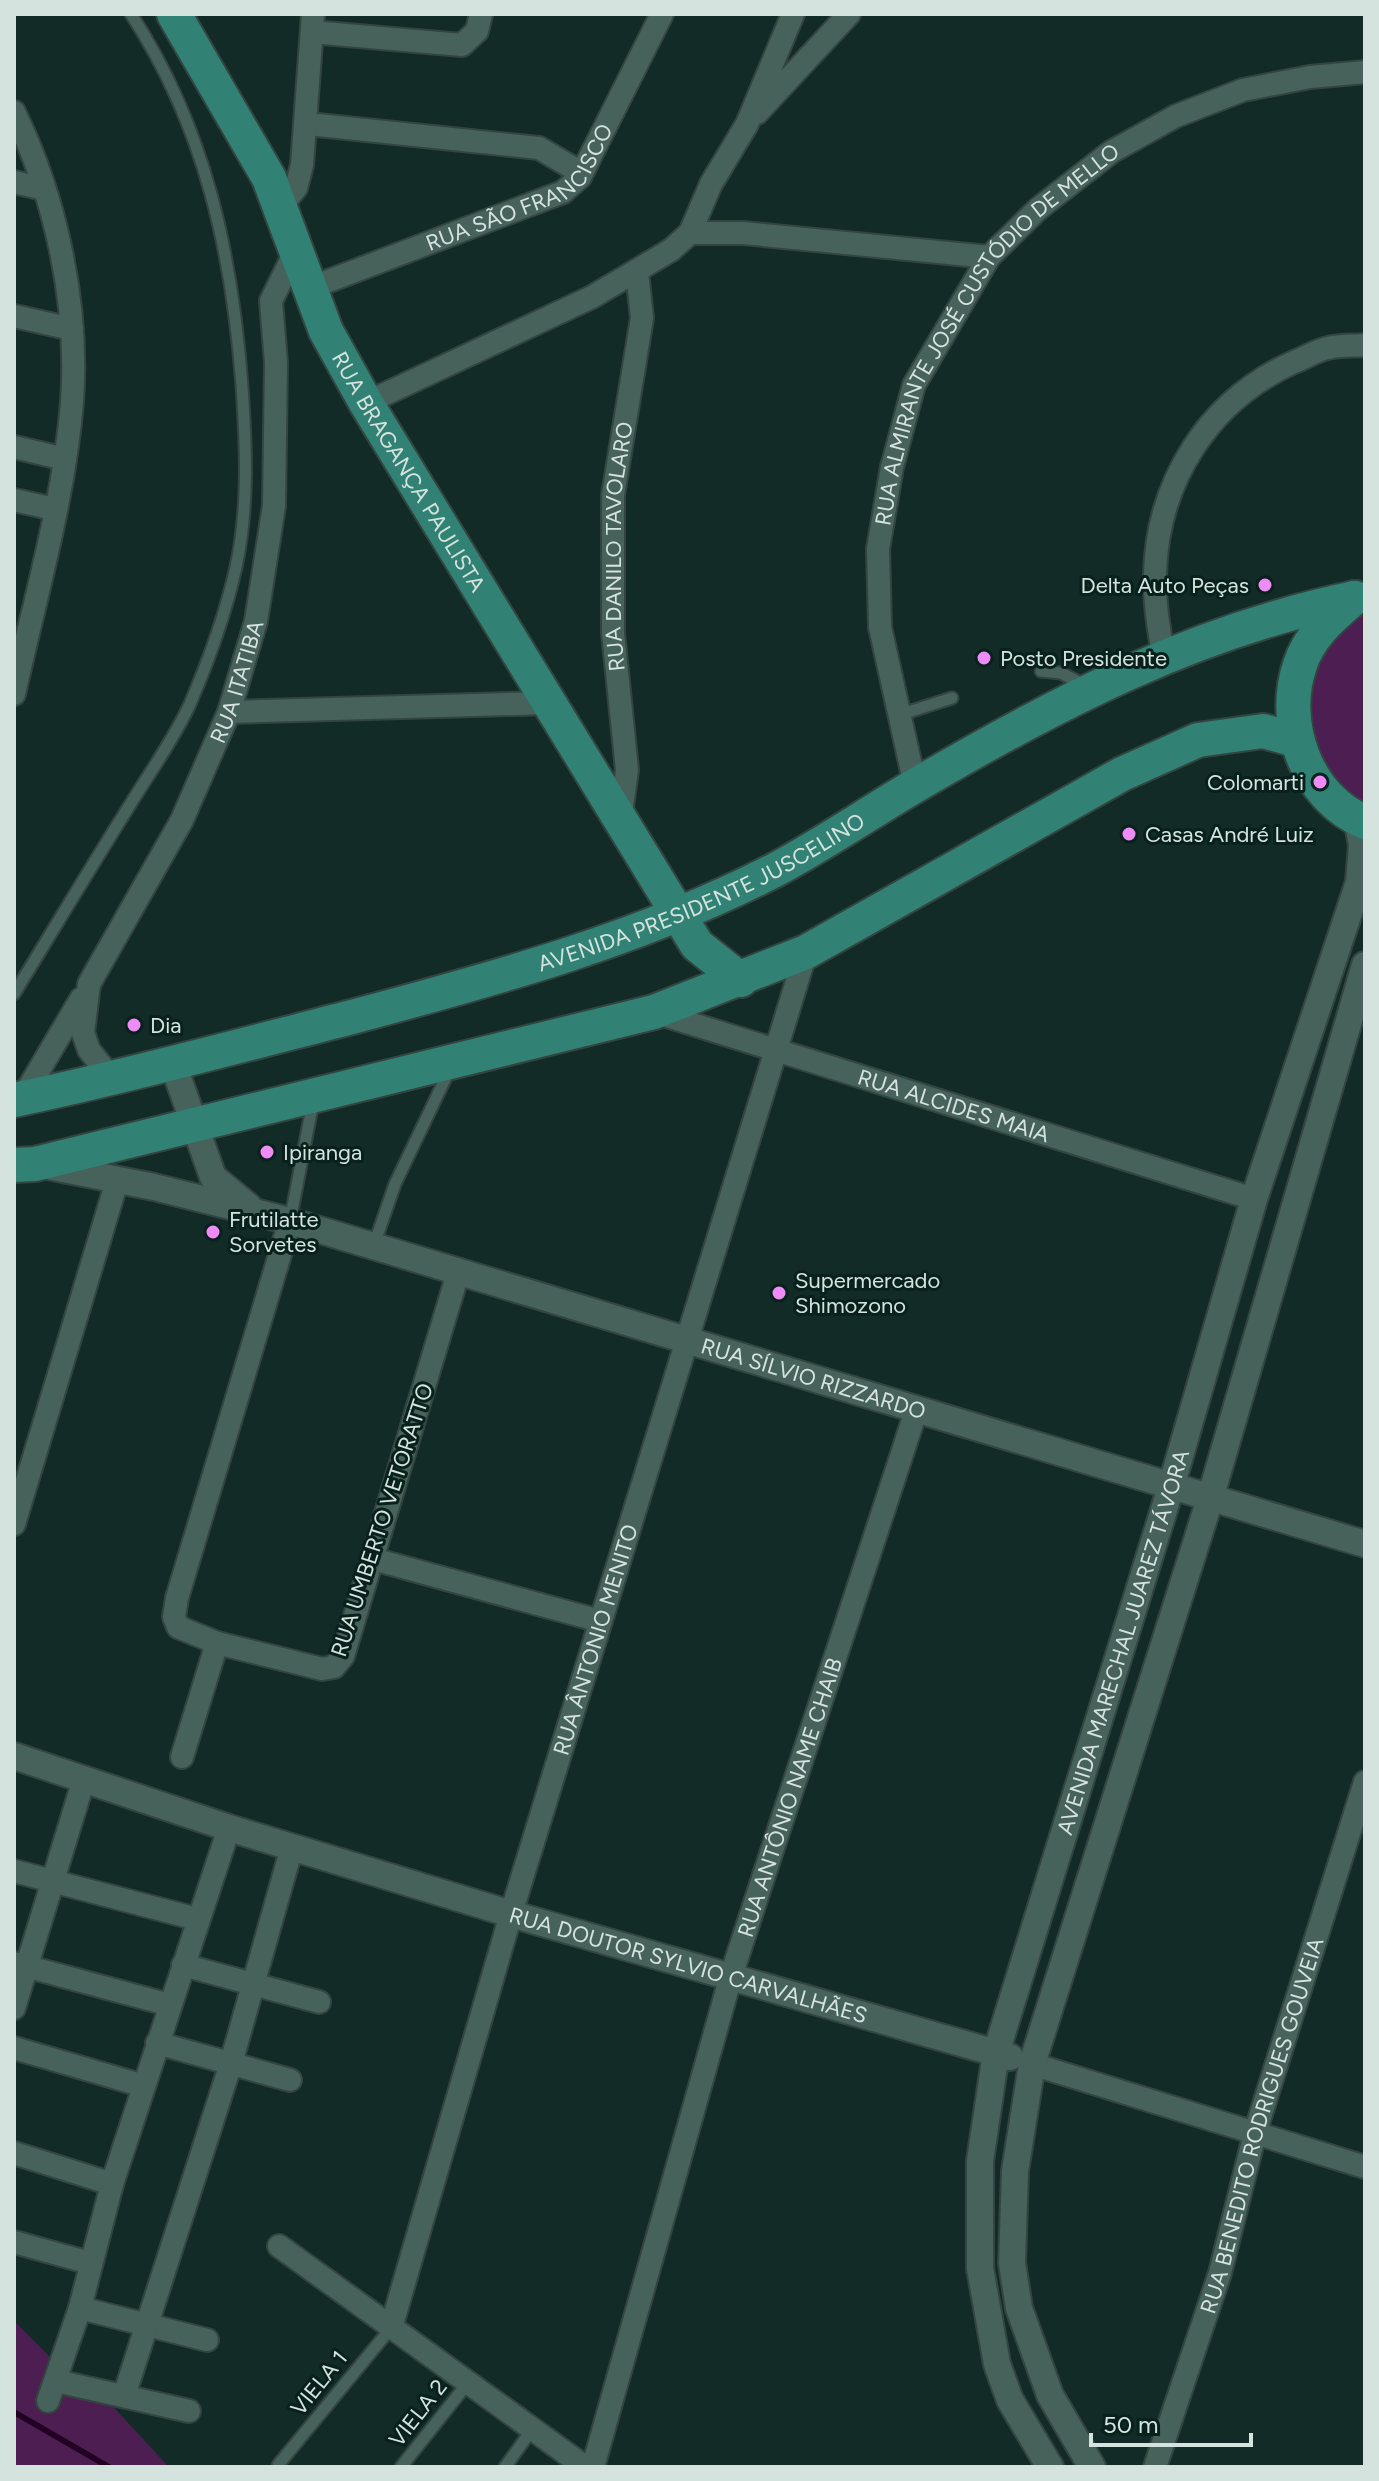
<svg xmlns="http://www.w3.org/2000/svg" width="1379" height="2481" viewBox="0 0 1379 2481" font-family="Figtree,sans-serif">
<rect width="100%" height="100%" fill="#122b26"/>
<g fill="#4d1e51">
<path d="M1365,609V807C1355,799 1344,792 1336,783C1303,750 1296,679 1328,643C1339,631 1353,620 1365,609Z"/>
<path d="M14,2321L60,2367L92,2384L169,2467H14Z"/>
</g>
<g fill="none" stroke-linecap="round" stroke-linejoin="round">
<path stroke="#210024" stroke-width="6" d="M14,2412L109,2467"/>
<g stroke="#334541" stroke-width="15">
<g id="service">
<path d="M1041,671L1061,673L1088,687"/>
<path d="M899,715L952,698"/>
<path d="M14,994C52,932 89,870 128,808C148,775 173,741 190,704C208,662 226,612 236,567C249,507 246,446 242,386C232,253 205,127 131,14"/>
<path d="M290,1221L313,1102"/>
<path d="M374,1245L395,1184L449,1071"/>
<path d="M278,2465L391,2328"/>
<path d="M401,2467L467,2384"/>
<path d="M505,2467L531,2431"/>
</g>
</g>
<g stroke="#334541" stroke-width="26">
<g id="minor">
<path d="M312,32L462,45L477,31L481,14"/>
<path d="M14,112C56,198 79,305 72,402C64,500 35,598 14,694"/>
<path d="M757,113L849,14"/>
<path d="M308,124L539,148L573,168L580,177"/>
<path d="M14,182L44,189"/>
<path d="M281,206L296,188L302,165L313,14"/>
<path d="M690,233L711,184L747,124L793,14"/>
<path id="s1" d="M310,288L563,192L580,177L662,14"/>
<path d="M14,316L72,329"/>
<path d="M366,403L592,297L671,250L690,233H743L989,257"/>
<path d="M14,447L65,459"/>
<path d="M14,500L54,509"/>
<path d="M1163,655C1159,629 1154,602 1155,575C1157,481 1209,400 1294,362C1305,358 1317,350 1328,348C1340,345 1353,346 1365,345"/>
<path d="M229,712L548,703"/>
<path id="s2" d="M915,785L880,627L878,549L892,467L914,385L989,257L1038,209L1111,152L1176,116L1243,90L1310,77L1365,72"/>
<path id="s3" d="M620,821L627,770L613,633V495L642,318L637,272"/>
<path id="s4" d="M654,1012L1254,1199"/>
<path id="s5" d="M112,1079L89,1050L83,1033L89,984L182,820L229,712L256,621L274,506L276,363L271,301L296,250"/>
<path d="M22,1099L81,999"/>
<path d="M290,1221L177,1598L174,1617L178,1627L217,1643L322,1669L334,1667L343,1656L459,1270"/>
<path d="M14,1524L117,1181"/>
<path d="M373,1559L600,1621"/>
<path d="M182,1757L217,1643"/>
<path d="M14,1871L197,1919"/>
<path d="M14,1963L170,2005"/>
<path d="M183,1965L319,2002"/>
<path d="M14,2008L84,1779"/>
<path d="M157,2043L290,2080"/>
<path d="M14,2048L144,2086"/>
<path d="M1032,2064L1365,2167"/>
<path d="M14,2153L112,2184"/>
<path d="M14,2242L90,2263"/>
<path d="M279,2246L585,2467"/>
<path d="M80,2308L207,2340"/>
<path id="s6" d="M391,2328L511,1914L806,952"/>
<path d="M56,2381L189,2411"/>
<path d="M124,2396L231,2063L292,1847"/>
<path d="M48,2401L80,2308L112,2184L229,1828"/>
<path id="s7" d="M593,2467L731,1976L917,1408"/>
<path id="s8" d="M1155,2467L1220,2273L1255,2133L1365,1782"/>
</g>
</g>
<g stroke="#334541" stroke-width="30">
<g id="tertiary">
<path d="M173,1064L213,1177L248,1206"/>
<path id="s9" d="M43,1165L154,1187L290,1221L1365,1544"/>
<path id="s10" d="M14,1756L229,1828L511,1914L1010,2057"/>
<path id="s11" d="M1050,2467L1010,2400L997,2364L980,2268V2161L996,2053L1171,1487L1254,1199L1359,882L1362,845L1357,819"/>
<path d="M1092,2467L1050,2395L1019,2308L1012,2263L1015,2171L1032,2064L1210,1499L1365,965"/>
</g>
</g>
<g stroke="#334541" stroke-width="38">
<g id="primary">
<path id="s12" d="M174,14L269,178L326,331L366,403L697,945L741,980"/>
<path d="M1354,598C1332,617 1309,636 1300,665C1280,723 1306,798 1365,822"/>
<path id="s13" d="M14,1100C127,1076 239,1046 352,1017C497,978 641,939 775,870C824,844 870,812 918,784C1058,702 1195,631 1355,598"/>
<path d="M14,1165L35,1164L654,1012L806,952L1122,774L1198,740L1263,731L1296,740"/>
</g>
</g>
<use href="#service" stroke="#47615b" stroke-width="11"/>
<use href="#minor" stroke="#47615b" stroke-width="22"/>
<use href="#tertiary" stroke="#47615b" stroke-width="26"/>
<use href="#primary" stroke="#318174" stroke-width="34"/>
</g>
<g fill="#ef8bf7" stroke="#08211c" stroke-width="3">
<circle cx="1265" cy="585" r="8"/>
<circle cx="984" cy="658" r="8"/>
<circle cx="1320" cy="782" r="8"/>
<circle cx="1129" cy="834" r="8"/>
<circle cx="134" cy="1025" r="8"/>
<circle cx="267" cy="1152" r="8"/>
<circle cx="213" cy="1232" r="8"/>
<circle cx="779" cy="1293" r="8"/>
</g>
<g text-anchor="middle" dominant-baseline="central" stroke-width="6" stroke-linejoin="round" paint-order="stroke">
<g font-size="22" fill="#d5e3df" stroke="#08211c">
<text stroke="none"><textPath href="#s1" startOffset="238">RUA SÃO FRANCISCO</textPath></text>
<text stroke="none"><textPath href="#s2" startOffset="494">RUA ALMIRANTE JOSÉ CUSTÓDIO DE MELLO</textPath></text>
<text stroke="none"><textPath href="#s12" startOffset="516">RUA BRAGANÇA PAULISTA</textPath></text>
<text stroke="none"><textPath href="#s3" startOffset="276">RUA DANILO TAVOLARO</textPath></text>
<text stroke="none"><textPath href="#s5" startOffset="442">RUA ITATIBA</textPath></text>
<text stroke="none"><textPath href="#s13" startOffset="720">AVENIDA PRESIDENTE JUSCELINO</textPath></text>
<text stroke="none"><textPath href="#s4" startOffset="314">RUA ALCIDES MAIA</textPath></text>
<text stroke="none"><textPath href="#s9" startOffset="800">RUA SÍLVIO RIZZARDO</textPath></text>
<text transform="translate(382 1520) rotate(-72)">RUA UMBERTO VETORATTO</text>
<text stroke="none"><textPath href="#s6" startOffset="718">RUA ÂNTONIO MENITO</textPath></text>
<text stroke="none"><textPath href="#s11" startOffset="860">AVENIDA MARECHAL JUAREZ TÁVORA</textPath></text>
<text stroke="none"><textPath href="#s7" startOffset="698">RUA ANTÔNIO NAME CHAIB</textPath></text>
<text stroke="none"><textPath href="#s10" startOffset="706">RUA DOUTOR SYLVIO CARVALHÃES</textPath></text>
<text stroke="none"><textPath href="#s8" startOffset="358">RUA BENEDITO RODRIGUES GOUVEIA</textPath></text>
<text transform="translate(319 2383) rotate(-51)">VIELA 1</text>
<text transform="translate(418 2413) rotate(-52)">VIELA 2</text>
</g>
<g font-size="22" fill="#d5e3df" stroke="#08211c" text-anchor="start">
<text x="1249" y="585" text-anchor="end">Delta Auto Peças</text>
<text x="1000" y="658">Posto Presidente</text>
<text x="1304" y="782" text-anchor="end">Colomarti</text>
<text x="1145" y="834">Casas André Luiz</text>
<text x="150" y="1025">Dia</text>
<text x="283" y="1152">Ipiranga</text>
<text x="229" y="1219">Frutilatte<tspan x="229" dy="25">Sorvetes</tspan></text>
<text x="795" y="1280">Supermercado<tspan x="795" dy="25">Shimozono</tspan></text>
</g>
</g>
<rect width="1379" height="2481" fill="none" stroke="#d5e3df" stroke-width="32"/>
<path d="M1091 2433v12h160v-12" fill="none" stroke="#d5e3df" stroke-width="4"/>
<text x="1103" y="2433" font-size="24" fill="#d5e3df" stroke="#08211c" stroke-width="6" paint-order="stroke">50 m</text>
</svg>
